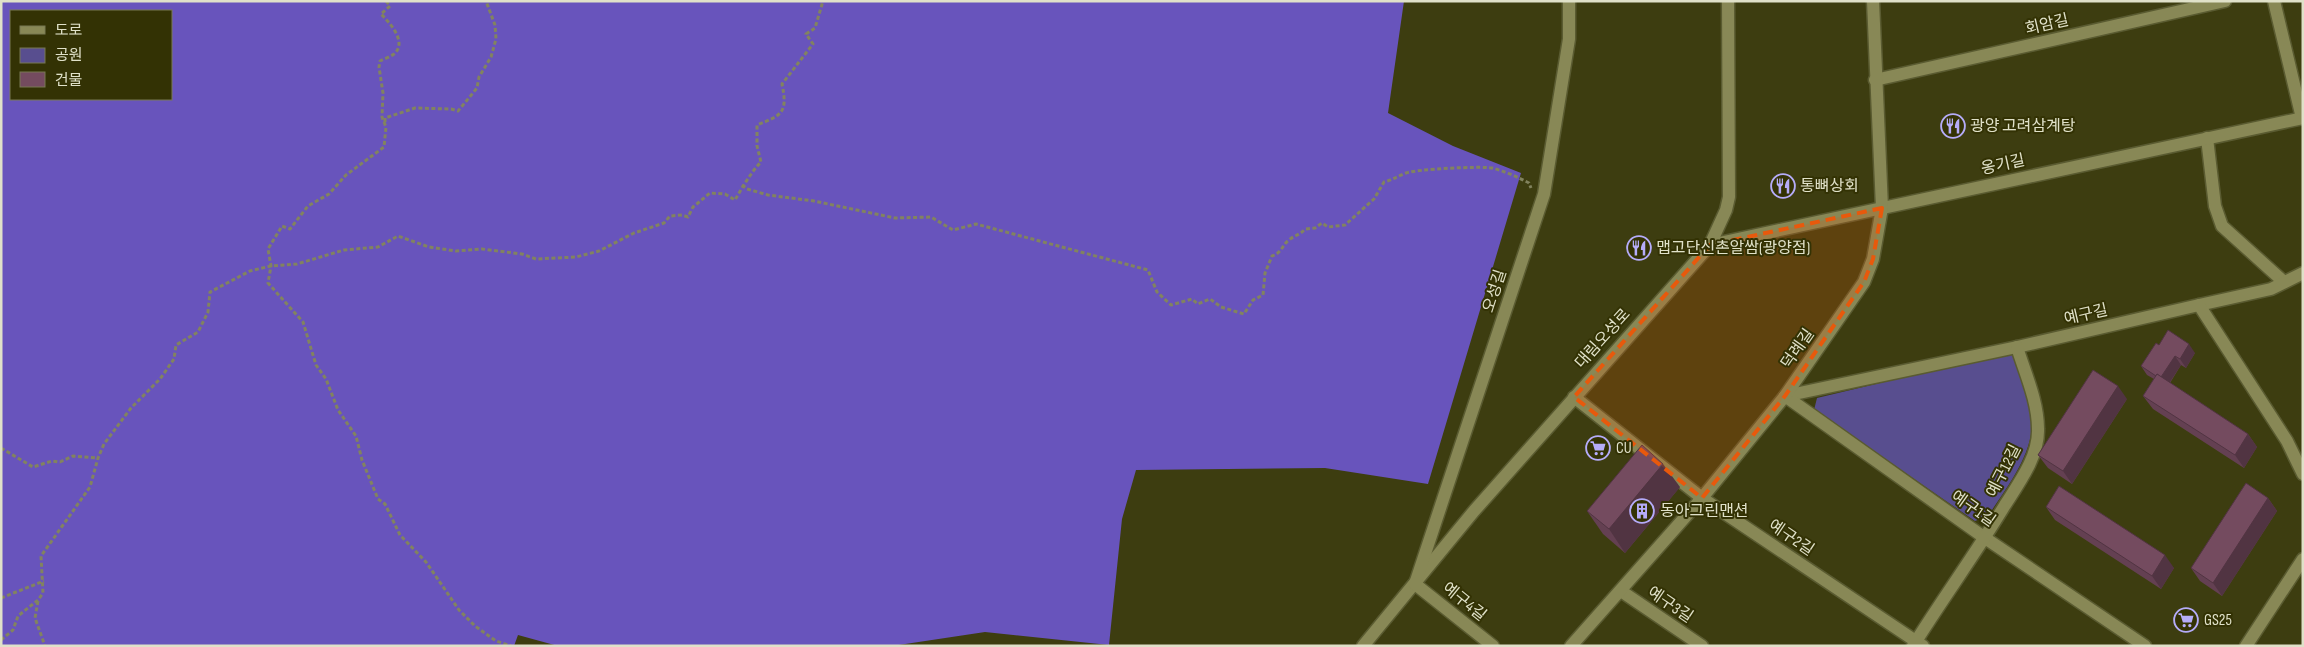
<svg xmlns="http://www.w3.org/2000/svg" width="2304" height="647" viewBox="0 0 2304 647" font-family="'Sofia Sans Condensed','Noto Sans KR',sans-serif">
<rect width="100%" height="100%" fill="#3d3d10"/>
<path fill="#584e8f" d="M2014,351C2022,374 2032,398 2032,423C2032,456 2005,490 1988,516L1975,521L1814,410L1817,398Z"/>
<path fill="#6854bc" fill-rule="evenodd" d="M1,1H1404L1388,113L1453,146L1521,173L1428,484L1325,468L1136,470L1122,519L1109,645L985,632L892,646H558L518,635L514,646H1ZM11,11H171V99H11Z"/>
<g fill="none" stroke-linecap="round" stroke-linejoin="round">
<g stroke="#5a5b31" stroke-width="15">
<g id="minor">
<path d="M2274,1L2302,118"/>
<path d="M1875,80L2225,1"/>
<path d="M2207,138L2215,206L2222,226L2284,282"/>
<path d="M1710,245L2303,118"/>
<path d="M2199,305L2271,289L2303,273"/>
<path d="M1785,396L2017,347L2199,305L2287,441L2303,474"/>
<path d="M1785,396L1985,538L2145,646"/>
<path d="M1574,397L1702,498L1923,646"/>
<path d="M1621,591L1702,646"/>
<path d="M1363,646L1474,511L1710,245L1726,210L1729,197L1728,1"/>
<path d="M1493,646L1415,584L1544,194L1569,39V1"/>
<path d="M1571,646L1702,498L1785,396L1864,282L1873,259L1882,208L1873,1"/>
<path d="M1913,646C1943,598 1976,553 2005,505C2019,483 2039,456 2038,429C2038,401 2025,373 2017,347"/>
<path d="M2246,646L2303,559"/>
</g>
</g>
<g stroke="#82835f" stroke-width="3" stroke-dasharray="4 2.5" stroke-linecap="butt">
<path d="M386,1L390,6L381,14C389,22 408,42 394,54C390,57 384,59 380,61L379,67L383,93L382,117L386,127L384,147L346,175L329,194L308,206L290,229L282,226L268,249L271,266L268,283L303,322L316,365L326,379L338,410L356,436L362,460L378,499L385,504L400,535L426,562L459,610L475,626L496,641L511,646"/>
<path d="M385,122V118L415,108L451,109L458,111L477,88L479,77L491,57L496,39L495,25L486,1"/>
<path d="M742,185L747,189L768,195L814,201L895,218L931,217L953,230L976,224L1148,270L1157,292L1171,305L1192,299L1198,304L1210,299L1221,307L1244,314L1253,300L1263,295L1265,273L1272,256C1282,253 1282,245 1289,240C1295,235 1300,235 1305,229L1315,228L1322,223L1328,227L1345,225L1374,199L1384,182C1392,180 1398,176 1406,173C1418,169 1480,166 1492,168C1504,171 1518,177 1529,183L1531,188"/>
<path d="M1,448L33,467L52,461L60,462L73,456L98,458"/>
<path d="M1,598L44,581"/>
<path d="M38,601L35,618L45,646"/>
<path d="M1,640L13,630L18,616L38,600L43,593L41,556L90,487L98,458L104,444L131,408L160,379L174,359L176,345L198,332L208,312L210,292L250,271L271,266L297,264L344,250L378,247L398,236L429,247L456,251L482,249L522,254L536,259L576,257L599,251L634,233L664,223L670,216L682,215L688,217L693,207L710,193L725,194L735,200C742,188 751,172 761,162L757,146V125C782,115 788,113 782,84L813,44L806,34L815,28L823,1"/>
</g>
<use href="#minor" stroke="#888856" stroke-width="12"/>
</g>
<g fill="#644052">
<path d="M2159,345L2195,353L2186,368L2181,365L2170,383L2248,434L2257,447L2244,468L2153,409L2143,396L2154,379L2147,375L2141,366Z"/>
<path d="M2127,399L2072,484L2048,468L2038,455Z"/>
<path d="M1680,487L1625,553L1603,534L1587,511Z"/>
<path d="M2268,498L2277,511L2222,596L2200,581L2191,568Z"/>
<path d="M2046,507L2174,568L2161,589L2055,520Z"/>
</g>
<g fill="#513442">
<path d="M2189,344L2195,353L2186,368L2180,359Z"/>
<path d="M2175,356L2181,365L2166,388L2160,379Z"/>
<path d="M2118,386L2127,399L2072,484L2063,471Z"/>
<path d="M2248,434L2257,447L2244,468L2235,455Z"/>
<path d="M1663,464L1680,487L1625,553L1609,529Z"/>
<path d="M2268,498L2277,511L2222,596L2213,583Z"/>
<path d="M2165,555L2174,568L2161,589L2152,576Z"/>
</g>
<g fill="#744b5f" stroke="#513442">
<path d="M2168,330L2189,344L2180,359L2175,356L2161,377L2157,374L2156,376L2141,366L2156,343L2159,345Z"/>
<path d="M2093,370L2118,386L2063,471L2038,455Z"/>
<path d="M2157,374L2248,434L2235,455L2143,396Z"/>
<path d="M1642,445L1663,464L1609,529L1587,511Z"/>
<path d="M2246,483L2268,498L2213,583L2191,568Z"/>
<path d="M2059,486L2165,555L2152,576L2046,507Z"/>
</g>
<path fill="#e8590c" fill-opacity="0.2" stroke="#e8590c" stroke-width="4" stroke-dasharray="10 6" stroke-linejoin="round" d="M1882,208L1873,259L1864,282L1785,396L1702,498L1574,397L1710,245Z"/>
<defs>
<g id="restaurant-ring" transform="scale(1.25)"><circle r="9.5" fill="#333204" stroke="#b5acf9" stroke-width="1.5"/><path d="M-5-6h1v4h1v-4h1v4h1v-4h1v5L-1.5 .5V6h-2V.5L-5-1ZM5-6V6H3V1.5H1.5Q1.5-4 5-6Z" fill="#b5acf9"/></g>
<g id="supermarket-ring" transform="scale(1.25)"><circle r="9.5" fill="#333204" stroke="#b5acf9" stroke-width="1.5"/><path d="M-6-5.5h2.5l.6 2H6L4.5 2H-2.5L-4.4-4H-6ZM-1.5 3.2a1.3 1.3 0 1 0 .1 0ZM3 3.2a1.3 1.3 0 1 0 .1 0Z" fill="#b5acf9"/></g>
<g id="building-ring" transform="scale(1.25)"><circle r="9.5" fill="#333204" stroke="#b5acf9" stroke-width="1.5"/><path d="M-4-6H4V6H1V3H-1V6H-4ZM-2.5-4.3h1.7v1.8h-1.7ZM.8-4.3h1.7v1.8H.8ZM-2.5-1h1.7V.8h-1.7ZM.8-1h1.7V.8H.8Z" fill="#b5acf9"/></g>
</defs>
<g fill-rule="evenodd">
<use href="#restaurant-ring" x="1953" y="126"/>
<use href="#restaurant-ring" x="1783" y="186"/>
<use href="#restaurant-ring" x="1639" y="248"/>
<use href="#supermarket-ring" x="1598" y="448"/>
<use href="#building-ring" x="1642" y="511"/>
<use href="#supermarket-ring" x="2186" y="620"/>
</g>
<g text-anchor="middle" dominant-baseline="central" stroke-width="4" stroke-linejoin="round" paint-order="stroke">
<g font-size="16" fill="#e0e1c9" stroke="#333204">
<text transform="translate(2047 25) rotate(-13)">회암길</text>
<text transform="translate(2003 165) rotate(-12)">옹기길</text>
<text transform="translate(1495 291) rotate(-72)">오성길</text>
<text transform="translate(2086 315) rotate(-13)">예구길</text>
<text transform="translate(1603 339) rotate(-48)">대림오성로</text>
<text transform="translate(1798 349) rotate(-55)">덕례길</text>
<text transform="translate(2004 471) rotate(-63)">예구12길</text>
<text transform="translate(1973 509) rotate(35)">예구1길</text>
<text transform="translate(1791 538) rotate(34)">예구2길</text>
<text transform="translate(1464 602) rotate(39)">예구4길</text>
<text transform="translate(1670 605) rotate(34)">예구3길</text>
</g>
<g font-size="16" fill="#e0e1c9" stroke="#333204" text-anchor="start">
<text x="1970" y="126">광양 고려삼계탕</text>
<text x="1800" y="186">통뼈상회</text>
<text x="1656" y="248">맵고단신촌알쌈(광양점)</text>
<text x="1616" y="448">CU</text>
<text x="1660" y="511">동아그린맨션</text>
<text x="2204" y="620">GS25</text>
</g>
</g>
<rect width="2304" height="647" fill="none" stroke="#e0e1c9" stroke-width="5"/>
<rect x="10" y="10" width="162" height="90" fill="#333204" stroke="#787853"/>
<rect x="20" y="26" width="25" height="8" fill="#888856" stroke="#787853"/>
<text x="55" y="35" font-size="15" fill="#e0e1c9">도로</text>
<rect x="20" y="48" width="25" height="15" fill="#584e8f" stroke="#787853"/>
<text x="55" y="60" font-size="15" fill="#e0e1c9">공원</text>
<rect x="20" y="72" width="25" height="15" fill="#744b5f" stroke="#787853"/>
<text x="55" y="85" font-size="15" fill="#e0e1c9">건물</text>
</svg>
